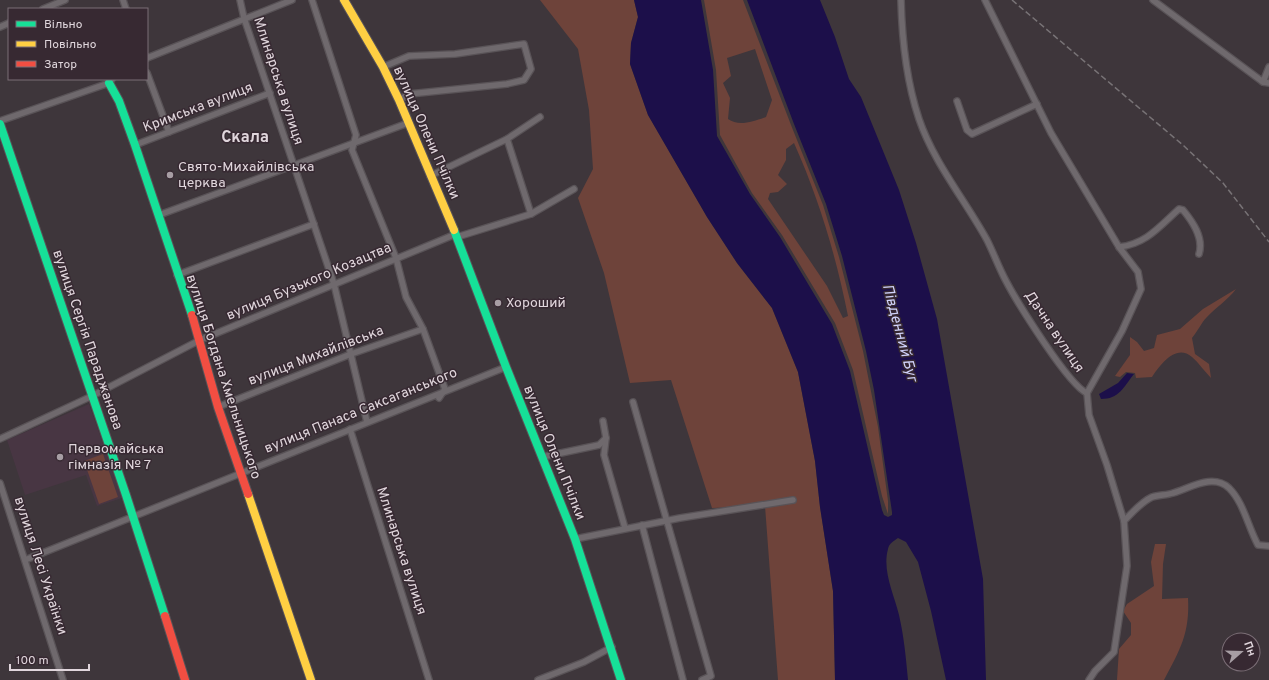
<svg xmlns="http://www.w3.org/2000/svg" width="1269" height="680" viewBox="0 0 1269 680" font-family="Overpass,sans-serif">
<rect width="100%" height="100%" fill="#3e363b"/>
<path fill="#483643" d="M89,404L122,498L97,506L86,475L25,495L7,440Z"/>
<g fill="#6e433a" fill-rule="evenodd">
<path d="M540,0H634L638,17L631,43L630,64L648,115L707,217L737,263L772,308L798,372L815,461L820,507L833,591L835,680H778L765,506L712,508L671,380L630,383L604,273L578,198L593,169L589,110L578,49Z"/>
<path d="M704,0H743L791,125L823,205L839,257L863,351L878,427L888,501V514L882,496L853,370L835,323L782,235L752,193L720,135L716,70ZM755,49L772,100L766,117C754,121 739,127 728,119L730,98L723,83L731,76L727,58ZM794,143C819,199 836,256 848,316L843,318L827,286L768,199L770,193L778,192L787,184L778,175L786,160V149Z"/>
<path d="M1236,289C1228,300 1216,307 1207,317C1201,323 1198,331 1192,338L1195,354L1209,364L1211,378C1204,371 1199,363 1192,357C1176,343 1160,365 1152,377L1136,378L1135,373L1126,372L1120,377L1115,376L1130,355V337L1137,342L1144,351L1154,348L1157,335L1180,329L1203,309Z"/>
<path d="M103,454L118,497L99,504L84,461Z"/>
<path d="M1155,544H1166L1163,564L1162,599L1188,598C1190,633 1180,650 1164,680H1117L1119,649L1131,635V623L1123,611L1127,604L1154,586L1151,562Z"/>
</g>
<g fill="#1c0f4a">
<path d="M634,0H701L713,70L717,136L750,194L780,237L832,324L850,371L882,510L884,515L888,517L892,515V512L874,390L866,351L842,256L826,204L794,124L747,0H820L835,37L849,79L861,97L899,190L916,243L937,319L983,579L986,680H946L931,611L918,562L906,542L898,538C894,541 889,543 888,549C882,571 894,594 899,615C904,637 906,658 908,680H835L833,591L820,507L815,461L798,372L772,308L737,263L707,217L648,115L630,64L631,43L638,17Z"/>
<path d="M1127,373L1134,374C1123,388 1119,399 1101,399L1099,394L1118,383Z"/>
</g>
<g fill="none" stroke-linecap="round" stroke-linejoin="round">
<g stroke="#595357" stroke-width="8">
<g id="street">
<path d="M123,0L126,9"/>
<path d="M240,0L244,18L334,284L367,422"/>
<path d="M312,0L356,135L352,150L396,258L406,297L423,329L445,389L439,398"/>
<path d="M901,0C902,41 906,80 919,119C934,163 965,200 987,240C994,254 999,268 1006,281C1017,302 1069,386 1087,393"/>
<path d="M985,0L1051,133L1119,247L1138,272L1141,289L1122,331L1087,393"/>
<path d="M1153,0L1263,82L1269,83"/>
<path d="M43,9L65,0"/>
<path d="M0,27L9,23"/>
<path d="M147,58L292,0"/>
<path d="M383,67L409,56L455,54L524,44L531,69L524,80L507,84L409,94L399,100"/>
<path d="M147,73L169,132"/>
<path d="M1263,82L1269,67"/>
<path d="M957,101L967,130L972,134L1037,104"/>
<path d="M0,121L109,83L112,79"/>
<path d="M507,139L531,214"/>
<path d="M135,145L270,93"/>
<path d="M430,176L507,139L540,117"/>
<path d="M159,215L408,123"/>
<path d="M457,237L531,214L574,189"/>
<path d="M1119,247C1146,244 1159,227 1179,209L1183,210C1193,222 1204,238 1199,254"/>
<path d="M177,275L314,224"/>
<path d="M1087,393L1089,415L1107,465L1124,521L1127,566L1114,652L1095,671L1089,680"/>
<path d="M633,402L711,676L702,680"/>
<path d="M218,407L351,354L423,329"/>
<path d="M603,421L606,438L604,455L625,528"/>
<path d="M350,429L429,680"/>
<path d="M0,439L92,396L200,340L456,234"/>
<path d="M542,457L599,445L606,438"/>
<path d="M0,483L63,680"/>
<path d="M1124,521C1132,513 1141,502 1152,497C1159,495 1167,495 1173,493C1190,488 1213,473 1229,488C1244,503 1248,527 1258,545L1269,546"/>
<path d="M642,525L683,680"/>
<path d="M575,539L680,518L793,500"/>
<path d="M25,560L506,367"/>
<path d="M538,680L584,662L612,647"/>
</g>
</g>
<g stroke="#595357" stroke-width="10">
<g id="fast">
<path d="M109,83L119,101L135,145L192,315"/>
<path d="M0,124L126,495L165,616"/>
<path d="M454,230L506,367L575,539L621,680"/>
</g>
</g>
<g stroke="#595357" stroke-width="10">
<g id="slow">
<path d="M344,0L383,67L399,100L454,230"/>
<path d="M248,494L311,680"/>
</g>
</g>
<g stroke="#595357" stroke-width="10">
<g id="jam">
<path d="M192,315L218,407L248,494"/>
<path d="M165,616L185,680"/>
</g>
</g>
<use href="#street" stroke="#6f696d" stroke-width="5.5"/>
<use href="#fast" stroke="#16e098" stroke-width="8"/>
<use href="#slow" stroke="#ffcf43" stroke-width="8"/>
<use href="#jam" stroke="#f24e42" stroke-width="8"/>
<path stroke="#787376" stroke-width="1.5" stroke-dasharray="6 3" stroke-linecap="butt" d="M1012,0L1184,146L1223,183L1269,242"/>
</g>
<g fill="#a79ea4" stroke="#372932" stroke-width="1.5">
<circle cx="170" cy="175" r="4"/>
<circle cx="498" cy="303" r="4"/>
<circle cx="60" cy="457" r="4"/>
</g>
<g text-anchor="middle" dominant-baseline="central" stroke-width="3" stroke-linejoin="round" paint-order="stroke">
<g font-size="14" fill="#e0d6dc" stroke="#372932">
<text transform="translate(278 81) rotate(72)">Млинарська вулиця</text>
<text transform="translate(198 108) rotate(-21)">Кримська вулиця</text>
<text transform="translate(426 133) rotate(66)">вулиця Олени Пчілки</text>
<text transform="translate(309 282) rotate(-23)">вулиця Бузького Козацтва</text>
<text transform="translate(1054 332) rotate(56)">Дачна вулиця</text>
<text transform="translate(87 340) rotate(71)">вулиця Сергія Параджанова</text>
<text transform="translate(316 356) rotate(-21)">вулиця Михайлівська</text>
<text transform="translate(223 377) rotate(72)">вулиця Богдана Хмельницького</text>
<text transform="translate(361 411) rotate(-22)">вулиця Панаса Саксаганського</text>
<text transform="translate(554 453) rotate(68)">вулиця Олени Пчілки</text>
<text transform="translate(401 551) rotate(72)">Млинарська вулиця</text>
<text transform="translate(40 566) rotate(72)">вулиця Лесі Українки</text>
</g>
<g font-size="14" fill="#e0d6dc" stroke="#372932" text-anchor="start">
<text x="178" y="167">Свято-Михайлівська<tspan x="178" dy="16">церква</tspan></text>
<text x="506" y="303">Хороший</text>
<text x="68" y="449">Первомайська<tspan x="68" dy="16">гімназія № 7</tspan></text>
</g>
<g font-size="15" font-style="italic" fill="#d0d2fb" stroke="#372932">
<text transform="translate(899 333) rotate(75)">Південний Буг</text>
</g>
<g font-size="16" font-weight="bold" fill="#e0d6dc" stroke="#372932">
<text x="245" y="138">Скала</text>
</g>
</g>
<rect x="8" y="8" width="140" height="72" fill="#372932" stroke="#7b6e76"/>
<rect x="16" y="21" width="20" height="6" fill="#16e098" stroke="#7b6e76"/>
<text x="44" y="28" font-size="12" fill="#e0d6dc">Вільно</text>
<rect x="16" y="41" width="20" height="6" fill="#ffcf43" stroke="#7b6e76"/>
<text x="44" y="48" font-size="12" fill="#e0d6dc">Повільно</text>
<rect x="16" y="61" width="20" height="6" fill="#f24e42" stroke="#7b6e76"/>
<text x="44" y="68" font-size="12" fill="#e0d6dc">Затор</text>
<g transform="translate(1241 652) rotate(70)"><circle r="19" fill="#372932" stroke="#7b6e76"/>
<path d="M0-3L7 15L0 10L-7 15Z" fill="#a79ea4"/>
<text y="-6" font-size="11" font-weight="bold" text-anchor="middle" fill="#e0d6dc">Пн</text>
</g>
<path d="M10 664v6h79v-6" fill="none" stroke="#e0d6dc" stroke-width="2"/>
<text x="16" y="664" font-size="12" fill="#e0d6dc" stroke="#372932" stroke-width="3" paint-order="stroke">100 m</text>
</svg>
